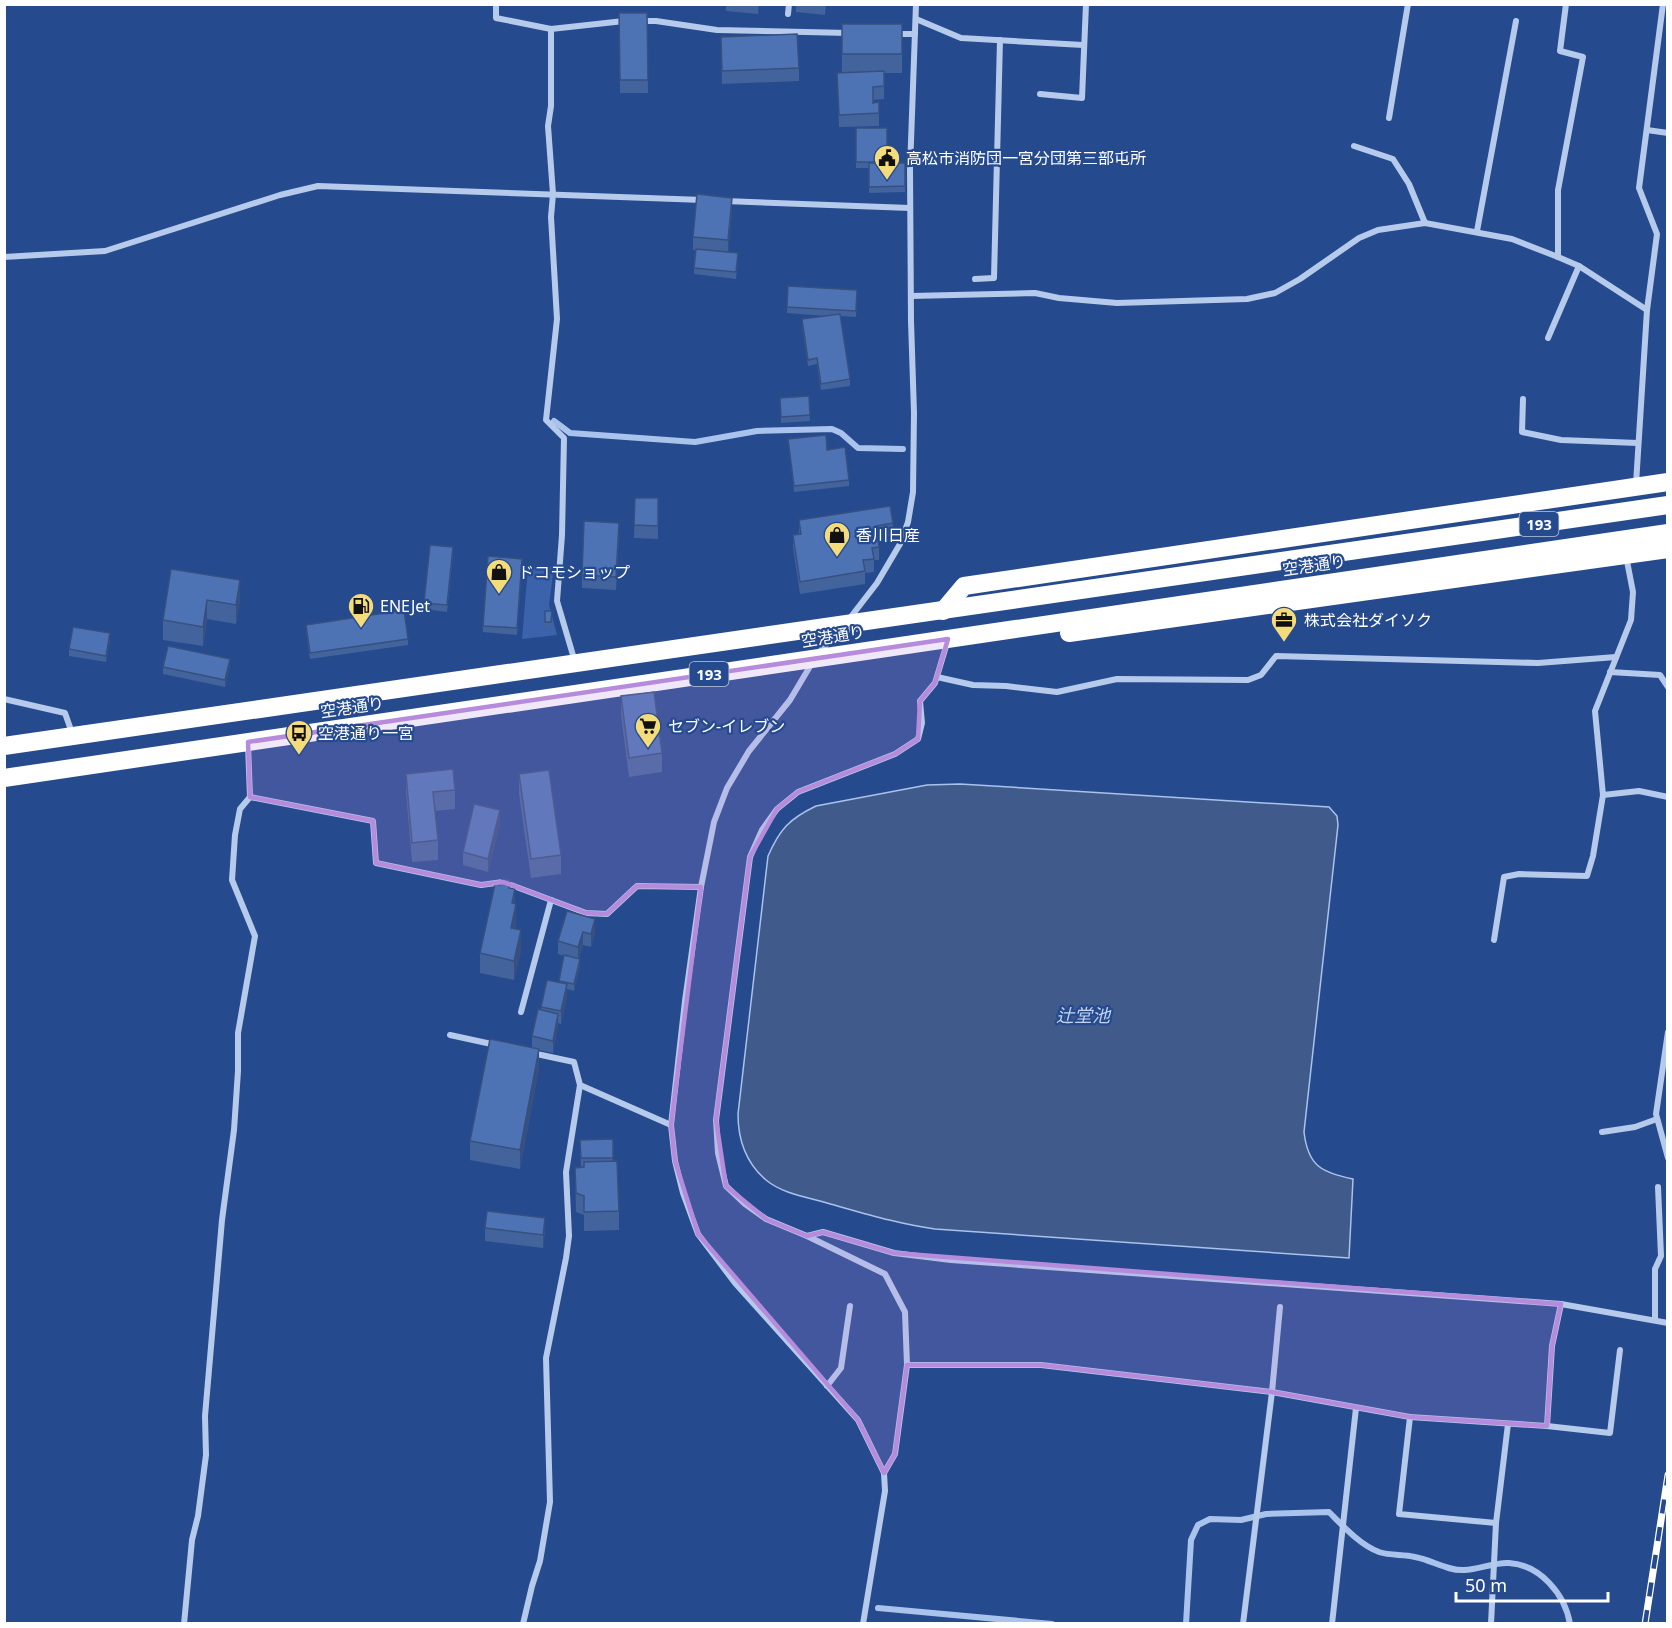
<svg xmlns="http://www.w3.org/2000/svg" width="1672" height="1628" viewBox="0 0 1672 1628" font-family="'Noto Sans','Noto Sans JP',sans-serif">
<rect width="100%" height="100%" fill="#264a8e"/>
<path fill="#3a63ab" d="M528,567H554L549,605L557,635L522,639Z"/>
<path fill="#405a8b" stroke="#aac3ec" stroke-width="1.5" d="M960,784L1329,807L1337,816L1338,825L1304,1132C1308,1167 1322,1172 1353,1179L1349,1258L935,1229C898,1224 863,1213 827,1203C807,1197 783,1194 766,1180C746,1163 738,1140 738,1114L768,856C780,829 789,819 816,806L927,785Z"/>
<g fill="none" stroke-linecap="round" stroke-linejoin="round">
<g stroke="#aac3ec" stroke-width="6">
<path d="M554,421L570,433L695,442L757,431L832,429L841,433L858,448L903,449"/>
<path d="M878,1608L1052,1624"/>
<path d="M1186,1624L1191,1540L1198,1525L1210,1519L1241,1520L1266,1514L1329,1512C1343,1526 1360,1545 1379,1552C1391,1556 1403,1554 1415,1557C1432,1560 1447,1571 1464,1570C1479,1570 1494,1562 1509,1563C1540,1565 1565,1594 1570,1624"/>
</g>
<g stroke="#b6caeb" stroke-width="6">
<path d="M496,4V18L551,29L624,21"/>
<path d="M788,14L789,4"/>
<path d="M916,19L961,38L1083,45"/>
<path d="M641,21H656L717,30L849,33"/>
<path d="M551,29V106L548,126L553,194L551,217L557,319L546,420L564,438L562,535L557,601L575,662"/>
<path d="M895,34H915"/>
<path d="M1040,94L1082,98L1086,4"/>
<path d="M1389,118L1408,4"/>
<path d="M1647,130L1668,133"/>
<path d="M1354,146L1393,159L1409,184L1425,223"/>
<path d="M725,201L910,208"/>
<path d="M1477,231L1516,21"/>
<path d="M4,257L105,251L280,195L318,186L703,200"/>
<path d="M1558,257V190L1583,57L1560,51L1566,4"/>
<path d="M975,279L994,278L1000,40"/>
<path d="M911,296L1035,293L1059,298L1117,303L1247,299L1275,293L1300,279L1359,238L1378,230L1425,223L1512,239L1558,257L1579,266L1647,310"/>
<path d="M1548,338L1579,266"/>
<path d="M1523,399L1522,432L1561,440L1638,443"/>
<path d="M1636,484L1647,310L1657,234L1639,188L1663,4"/>
<path d="M850,618L877,583L900,544L908,522L913,492L914,413L911,321L910,169L916,4"/>
<path d="M818,654L839,630"/>
<path d="M812,663L790,700L749,751L727,788L714,822L701,887L685,1001L671,1125L675,1161L683,1193L698,1234L735,1283L858,1420L884,1473L885,1491L863,1624"/>
<path d="M1610,672L1660,675L1668,687"/>
<path d="M937,677L973,685L1006,686L1057,692L1117,679L1248,680L1261,675L1276,656L1538,663L1616,657"/>
<path d="M4,699L65,713L72,733"/>
<path d="M248,744L250,797L373,821L376,863L481,885L503,882L586,913L607,914L637,886L701,887"/>
<path d="M1603,795L1639,791L1668,797"/>
<path d="M1494,940L1504,877L1519,874L1587,876L1593,856L1603,795L1595,711L1631,620L1633,592L1626,556"/>
<path d="M521,1012L551,900"/>
<path d="M1668,1032L1656,1114L1668,1158"/>
<path d="M450,1035L496,1045"/>
<path d="M580,1085L671,1125"/>
<path d="M1602,1132L1635,1127L1657,1119"/>
<path d="M807,1236L823,1232L894,1253L951,1260L1561,1304L1668,1323"/>
<path d="M1655,1320V1269L1661,1256L1658,1187"/>
<path d="M907,1365H1041L1272,1392L1410,1417L1547,1426L1610,1433L1620,1350"/>
<path d="M827,1386L841,1368L850,1306"/>
<path d="M1410,1417L1399,1514L1496,1523"/>
<path d="M1547,1426L1552,1346L1561,1304"/>
<path d="M884,1473L895,1454L907,1365L905,1312L885,1274L807,1236L766,1219L745,1204L726,1186L718,1153L716,1120L750,857L762,830L777,809L798,792L895,754L918,739L922,723L920,701L935,683L947,643"/>
<path d="M184,1624L192,1540L198,1516L206,1455L205,1416L222,1220L234,1130L238,1071V1033L255,936L232,880L235,835L240,809L250,797"/>
<path d="M523,1624L532,1586L540,1561L550,1502L546,1358L566,1258L569,1236L566,1172L580,1085L574,1062L532,1053"/>
<path d="M1243,1624L1272,1392L1280,1307"/>
<path d="M1332,1624L1356,1408"/>
<path d="M1491,1624L1496,1523L1508,1424"/>
</g>
<g stroke="#fff" stroke-width="18">
<path d="M943,611L964,586L1668,482"/>
<path d="M1069,633L1668,549"/>
<path d="M4,746L1668,505"/>
<path d="M4,778L1668,533"/>
</g>
<g stroke="#fff" stroke-width="7">
<path id="rail" d="M1645,1624L1668,1475"/>
</g>
<use href="#rail" stroke="#264a8e" stroke-width="4.5" stroke-dasharray="14" stroke-linecap="butt"/>
</g>
<g fill="#43639c">
<path d="M726,4H759L758,14L726,11Z"/>
<path d="M796,4H826L825,15L796,12Z"/>
<path d="M619,13H647L648,93H620Z"/>
<path d="M842,24H902V73H884V99L873,100V103L879,102V126L839,127L837,73H842Z"/>
<path d="M721,37L799,68V81L722,84Z"/>
<path d="M856,128H887V163H905V192L869,193V168H856Z"/>
<path d="M732,211L728,252L738,259L736,279L694,274L695,250H693V237Z"/>
<path d="M788,286L857,290L856,317L840,316L850,379V386L821,390L817,364L808,366L802,325V319L825,316L787,313Z"/>
<path d="M809,396L810,421L781,423L780,398Z"/>
<path d="M788,439L827,450L849,480V486L794,492Z"/>
<path d="M635,498H658V539L634,538Z"/>
<path d="M799,520L893,523V536L878,538L879,547V560H874V572L865,573V584L800,594L793,548V535L799,534Z"/>
<path d="M619,536L616,590L582,588V575Z"/>
<path d="M453,553L447,612L424,609V603Z"/>
<path d="M522,565L517,635L483,632V626Z"/>
<path d="M240,580V599L236,624L207,619L203,646L163,640V620Z"/>
<path d="M545,611H552L551,629L545,628Z"/>
<path d="M306,625L408,639V645L310,659L306,631Z"/>
<path d="M110,640L106,662L69,656V649Z"/>
<path d="M230,665L225,687L163,674V667Z"/>
<path d="M621,696L662,753V772L629,777L621,715Z"/>
<path d="M406,774L455,790V809L435,811L438,840V860L412,862L406,793Z"/>
<path d="M519,774L561,855V874L531,878L519,794Z"/>
<path d="M500,823L488,872L463,865V852Z"/>
<path d="M510,888L515,903L516,923L515,929L521,950L514,980L480,973V953Z"/>
<path d="M567,911L595,932L591,947L583,945L579,958L580,965L574,991L567,989V997L561,1024L558,1023L553,1053L539,1050V1068L520,1169L470,1160V1141L532,1048V1036L541,1010V1007L559,983L564,956L558,954V941Z"/>
<path d="M613,1139V1161L619,1211V1230L584,1231V1215L576,1212L575,1168H581L580,1140Z"/>
<path d="M485,1228L545,1231L543,1248L485,1241Z"/>
</g>
<g fill="#37507f">
<path d="M732,198V211L728,253V240Z"/>
<path d="M240,580V599L236,624V605Z"/>
<path d="M207,600V619L203,646V627Z"/>
<path d="M110,633V640L106,662V656Z"/>
<path d="M230,659V665L225,687V680Z"/>
<path d="M500,810V823L488,872V859Z"/>
<path d="M515,889V909L512,903Z"/>
<path d="M516,904V923L511,947V928Z"/>
<path d="M595,919V932L591,947V934Z"/>
<path d="M521,930V950L514,980V961Z"/>
<path d="M583,932V945L578,960V947Z"/>
<path d="M580,959V965L574,991V984Z"/>
<path d="M567,984V997L561,1024V1011Z"/>
<path d="M558,1014V1027L553,1053V1041Z"/>
<path d="M539,1049V1068L520,1169V1150Z"/>
<path d="M545,1218V1231L543,1248V1235Z"/>
</g>
<g fill="#4e73b5" stroke="#37507f" stroke-width="1.5">
<path d="M619,13H647L648,80H620Z"/>
<rect x="842" y="24" width="60" height="30"/>
<path d="M797,34L799,68L722,71L721,37Z"/>
<path d="M884,71V86L873,87V103L879,102V113L839,115L837,73Z"/>
<rect x="856" y="128" width="31" height="34"/>
<path d="M869,163H905V186L869,187Z"/>
<path d="M697,194L732,198L728,240L693,237Z"/>
<path d="M696,249L738,253L736,272L694,268Z"/>
<path d="M788,286L857,290L856,311L787,307Z"/>
<path d="M840,314L850,379L821,384L817,358L808,360L802,319Z"/>
<path d="M809,396L810,415L781,417L780,398Z"/>
<path d="M826,435L827,450L845,447L849,480L794,486L788,439Z"/>
<path d="M635,498H658V526L634,525Z"/>
<path d="M890,506L893,523L876,526L879,547L872,548L874,559L863,560L865,571L800,582L793,535L801,534L799,520Z"/>
<path d="M584,521L619,523L616,577L582,575Z"/>
<path d="M430,545L453,547L447,605L424,603Z"/>
<path d="M488,556L522,559L517,628L483,626Z"/>
<path d="M171,569L240,580L236,605L207,600L203,627L163,620Z"/>
<path d="M404,610L408,639L310,653L306,625Z"/>
<path d="M545,611H552L551,622H545Z"/>
<path d="M73,627L110,633L106,656L69,649Z"/>
<path d="M168,646L230,659L225,680L163,667Z"/>
<path d="M654,692L662,753L629,758L621,696Z"/>
<path d="M453,769L455,790L433,792L438,840L412,843L406,774Z"/>
<path d="M549,770L561,855L531,859L519,774Z"/>
<path d="M474,804L500,810L488,859L463,852Z"/>
<path d="M502,879L510,880L509,888L515,889L512,903L516,904L511,928L521,930L514,961L480,953L495,884L500,885Z"/>
<path d="M567,911L595,919L591,934L583,932L578,947L558,941Z"/>
<path d="M564,955L580,959L574,984L559,981Z"/>
<path d="M547,980L567,984L561,1011L541,1007Z"/>
<path d="M538,1009L558,1014L553,1041L532,1036Z"/>
<path d="M490,1039L539,1049L520,1150L470,1141Z"/>
<path d="M613,1139V1158H581L580,1140Z"/>
<path d="M617,1161L619,1211L584,1212V1196L576,1193L575,1168L584,1167V1162Z"/>
<path d="M487,1211L545,1218L543,1235L485,1228Z"/>
</g>
<path fill="#b68bdc" fill-opacity="0.2" stroke="#b68bdc" stroke-width="4.5" stroke-linejoin="round" d="M948,639L935,683L920,701L918,739L895,754L798,792L777,809L750,857L716,1120L726,1186L766,1219L807,1236L823,1232L894,1253L1561,1304L1552,1346L1547,1426L1410,1417L1272,1392L1041,1365H907L895,1454L884,1473L858,1420L698,1234L675,1161L671,1125L701,887L637,886L607,914L586,913L503,882L481,885L376,863L373,821L250,797L248,742Z"/>
<defs>
<g id="civic-pin" transform="scale(1.35)"><path d="M0 17L-7.5 6A9.5 9.5 0 1 1 7.5 6Z" fill="#f4dc7b" stroke="#264a8e"/><path d="M-.6-6.5H3V-4.5H.6V-3L4-1V1h2V6H-6V1h2V-1L-.6-3ZM-1.2 2.5V6h2.4V2.5Z" fill="#111"/></g>
<g id="shop-pin" transform="scale(1.35)"><path d="M0 17L-7.5 6A9.5 9.5 0 1 1 7.5 6Z" fill="#f4dc7b" stroke="#264a8e"/><path d="M-5-2.5h2.3a2.7 3.5 0 0 1 5.4 0H5L5.5 6h-11ZM-1.5-2.5h3a1.5 2.3 0 0 0-3 0Z" fill="#111"/></g>
<g id="fuel-pin" transform="scale(1.35)"><path d="M0 17L-7.5 6A9.5 9.5 0 1 1 7.5 6Z" fill="#f4dc7b" stroke="#264a8e"/><path d="M-5.5-6h7V0h2V4h1.3V-2.5L3-4.5l.8-.8L6-3V5H2.5V1h-1V6h-7ZM-4.2-4.7v3.2H.2V-4.7Z" fill="#111"/></g>
<g id="office-pin" transform="scale(1.35)"><path d="M0 17L-7.5 6A9.5 9.5 0 1 1 7.5 6Z" fill="#f4dc7b" stroke="#264a8e"/><path d="M-6-3h4V-5.5h4V-3h4V5H-6ZM-1-4.5V-3h2v-1.5ZM-6 0V1H6V0Z" fill="#111"/></g>
<g id="supermarket-pin" transform="scale(1.35)"><path d="M0 17L-7.5 6A9.5 9.5 0 1 1 7.5 6Z" fill="#f4dc7b" stroke="#264a8e"/><path d="M-6-5.5h2.5l.6 2H6L4.5 2H-2.5L-4.4-4H-6ZM-1.5 3.2a1.3 1.3 0 1 0 .1 0ZM3 3.2a1.3 1.3 0 1 0 .1 0Z" fill="#111"/></g>
<g id="bus-pin" transform="scale(1.35)"><path d="M0 17L-7.5 6A9.5 9.5 0 1 1 7.5 6Z" fill="#f4dc7b" stroke="#264a8e"/><path d="M-5-6H5V4H4V6H2V4H-2V6H-4V4H-5ZM-3.5-4V0h7V-4ZM-3.5 1.2v1.5H-2V1.2ZM2 1.2v1.5H3.5V1.2Z" fill="#111"/></g>
</defs>
<g fill-rule="evenodd">
<use href="#civic-pin" x="887" y="158"/>
<use href="#shop-pin" x="837" y="535"/>
<use href="#shop-pin" x="499" y="572"/>
<use href="#fuel-pin" x="361" y="606"/>
<use href="#office-pin" x="1284" y="620"/>
<use href="#supermarket-pin" x="648" y="726"/>
<use href="#bus-pin" x="299" y="733"/>
</g>
<g text-anchor="middle" dominant-baseline="central" stroke-width="4.5" stroke-linejoin="round" paint-order="stroke">
<g fill="#264a8e" stroke="#bec9dd" stroke-width="1.5">
<rect x="1519.5" y="512" width="39" height="24" rx="4.5"/>
<rect x="689.5" y="662" width="39" height="24" rx="4.5"/>
</g>
<g font-size="15" font-weight="bold" fill="#fff">
<text x="1539" y="524">193</text>
<text x="709" y="674">193</text>
</g>
<g font-size="16" fill="#fff" stroke="#264a8e" text-anchor="start">
<text x="906" y="158">高松市消防団一宮分団第三部屯所</text>
<text x="856" y="535">香川日産</text>
<text x="518" y="572">ドコモショップ</text>
<text x="380" y="606">ENEJet</text>
<text x="1304" y="620">株式会社ダイソク</text>
<text x="668" y="726">セブン-イレブン</text>
<text x="318" y="733">空港通り一宮</text>
</g>
<g font-size="16" fill="#fff" stroke="#264a8e">
<text transform="translate(1314 565) rotate(-8)">空港通り</text>
<text transform="translate(833 636) rotate(-9)">空港通り</text>
<text transform="translate(352 707) rotate(-8)">空港通り</text>
</g>
<g font-size="18" font-style="italic" fill="#c2d4f2" stroke="#264a8e">
<text x="1083" y="1015">辻堂池</text>
</g>
</g>
<rect width="1672" height="1628" fill="none" stroke="#ffffff" stroke-width="12"/>
<path d="M1456 1592v9h152v-9" fill="none" stroke="#ffffff" stroke-width="3"/>
<text x="1465" y="1592" font-size="18" fill="#ffffff" stroke="#264a8e" stroke-width="4.5" paint-order="stroke">50 m</text>
</svg>
